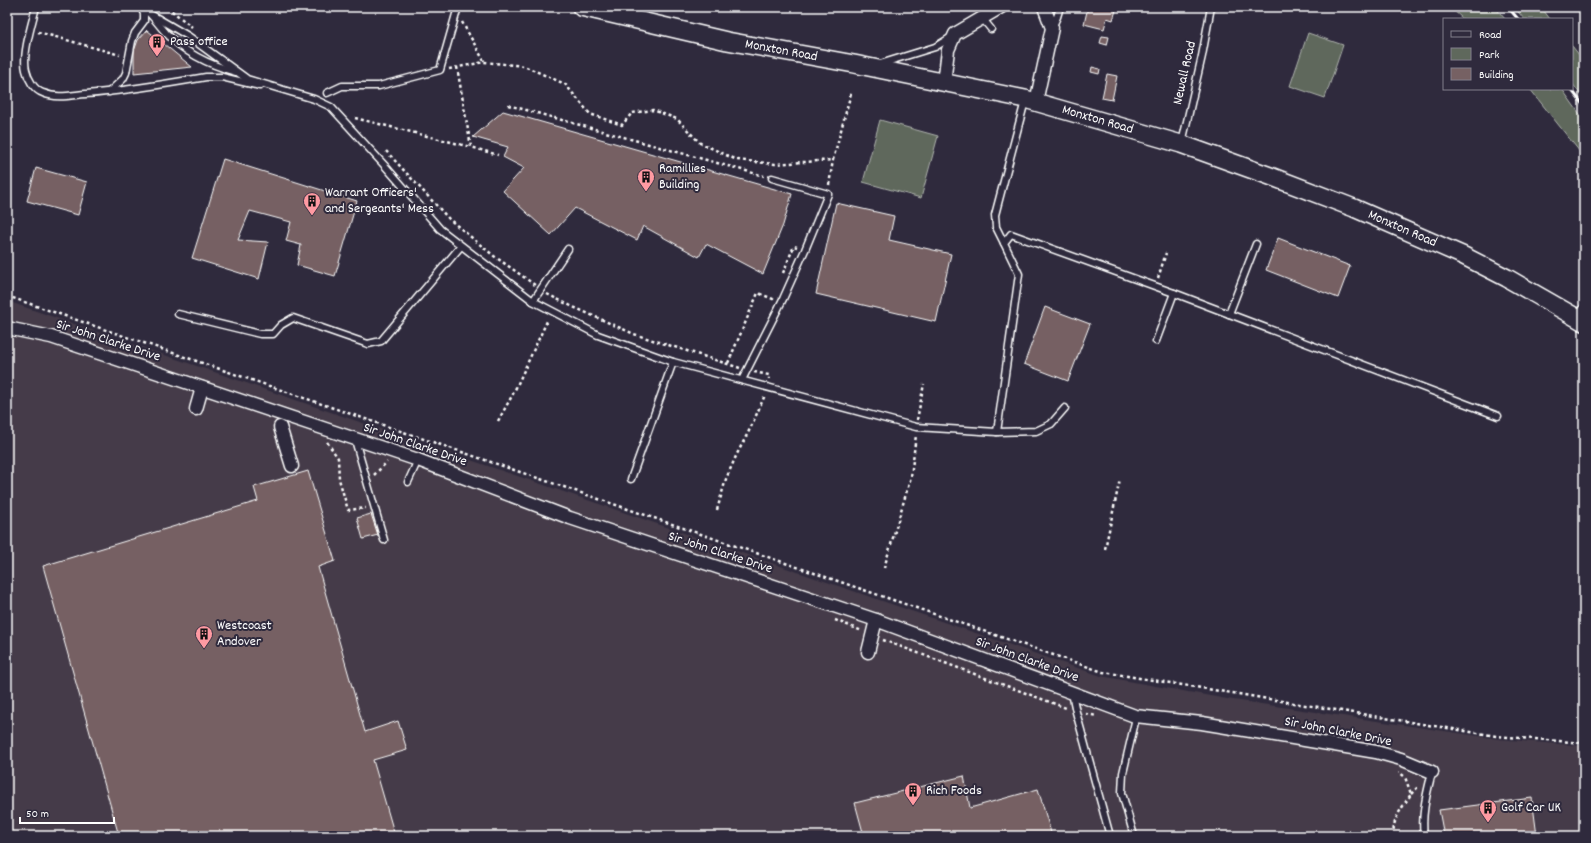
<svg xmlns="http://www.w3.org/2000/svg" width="1591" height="843" viewBox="0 0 1591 843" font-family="Dekko,sans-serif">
<rect width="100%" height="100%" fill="#2f2a3d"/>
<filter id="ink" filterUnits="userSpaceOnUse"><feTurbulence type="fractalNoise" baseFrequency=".025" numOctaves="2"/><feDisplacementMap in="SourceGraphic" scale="8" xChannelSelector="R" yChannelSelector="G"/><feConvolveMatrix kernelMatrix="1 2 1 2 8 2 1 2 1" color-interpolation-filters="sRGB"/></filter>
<g filter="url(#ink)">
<path fill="#443a48" d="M7,301L1101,676L1227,699L1499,739L1584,746V836H7Z"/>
<g fill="#5f685c" stroke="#afb4ae">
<path d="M1450,7H1495L1505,19H1463Z"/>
<path d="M1514,7H1541L1550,19H1524Z"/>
<path d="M1308,33L1343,45L1325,98L1290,86Z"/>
<path d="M1572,46L1584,61V99L1572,83Z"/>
<path d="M1530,89H1562L1584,120V157Z"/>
<path d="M880,120L938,136L921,198L863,182Z"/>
</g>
<g fill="#766163" stroke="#fff">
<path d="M1088,7H1117L1113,20L1107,18L1104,29L1084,24Z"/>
<path d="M147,30L192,67L134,73V51L138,40Z"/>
<path d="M1102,36L1109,37L1107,45L1100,43Z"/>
<path d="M1092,67L1100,69L1099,74L1091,72Z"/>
<path d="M1107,74L1117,76L1112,100L1102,98Z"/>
<path d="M503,111L792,194L783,225L763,274L706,244L699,257L643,226L637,240L575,208L551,235L503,191L524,168L503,157L508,147L473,137Z"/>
<path d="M223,159L357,201L335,276L297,265L301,245L286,241L291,222L250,211L238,240L268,242L259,279L192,258Z"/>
<path d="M36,168L87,182L78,215L27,201Z"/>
<path d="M836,203L894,216L889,240L951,254L936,322L816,294Z"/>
<path d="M1278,238L1350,266L1338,298L1266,270Z"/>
<path d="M1045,307L1090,324L1068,381L1024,364Z"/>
<path d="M308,471L335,561L318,567L365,732L398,721L407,750L373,760L395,836H119L43,566L258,501L254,487Z"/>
<path d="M371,514L378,535L363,539L357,518Z"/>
<path d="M964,776L970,808L1038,789L1052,836H864L855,803Z"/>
<path d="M1532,798L1537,836H1444L1439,810Z"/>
</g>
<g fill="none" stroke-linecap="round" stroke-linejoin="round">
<g stroke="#fff" stroke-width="9">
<g id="lane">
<path d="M36,7C32,23 22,55 26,70C28,79 34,90 43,93C57,99 72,95 86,94C126,91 166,84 206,77H222L260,86"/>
<path d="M143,7C152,15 158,24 166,33C185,53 209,65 236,72"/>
<path d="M152,15L188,36L247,79L314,99L331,107L386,167L440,229L533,301L598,335L673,362L916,427L997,432L1019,274L1004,243L1011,234L1174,293L1156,341"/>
<path d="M982,18L991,29"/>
<path d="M1052,28L1057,17L1060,7"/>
<path d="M880,64L935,47L953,36"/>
<path d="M109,92L123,79L126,73L132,41L135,33L144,21V14L141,7"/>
<path d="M327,93L342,86H379L440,70L458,7"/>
<path d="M1182,143L1202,56L1211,7"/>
<path d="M1004,243L996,227L995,215L1025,101"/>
<path d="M1174,293L1498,416"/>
<path d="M533,301L568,249"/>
<path d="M178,314L260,334H273L281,325L293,318L368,344L381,341L461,246"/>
<path d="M1229,314L1256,244"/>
<path d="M1578,316L1584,307"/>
<path d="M742,380L783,299L805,250L828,194L772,178"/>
<path d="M997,432L1036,431L1051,424L1065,408"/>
<path d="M355,440L384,540"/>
<path d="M631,479L673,362"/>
<path d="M408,482L418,460"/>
<path d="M1072,693L1076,712L1110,836"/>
<path d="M1134,836L1122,793L1123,773L1135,722"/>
<path d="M1424,836C1421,814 1427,793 1432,772"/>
</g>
</g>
<g stroke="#fff" stroke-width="15">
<g id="street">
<path d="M944,83L948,50L955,34L1001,7"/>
<path d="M1036,102L1052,28L1044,7"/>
<path d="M7,328L51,337L418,460L570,518L876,620L1135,716L1202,723L1376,752L1401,759L1432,772"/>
<path d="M196,409L202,388"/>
<path d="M280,427L292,466"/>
<path d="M868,652L876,620"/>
</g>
</g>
<g stroke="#fff" stroke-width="20">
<g id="secondary">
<path id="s1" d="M581,7L727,41L854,64L1025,99L1181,144L1270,176L1354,208L1464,256L1507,278L1584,322"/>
</g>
</g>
<g stroke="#fff" stroke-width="2.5" stroke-dasharray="3 3" stroke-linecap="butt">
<path d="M167,7L192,27"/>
<path d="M462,22L484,61"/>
<path d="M38,32L120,55"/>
<path d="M457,67L471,147L498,155"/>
<path d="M449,69L484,62L524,66L565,84L590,114L622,125L632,113L653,110L677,119L700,143L737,160L775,164L833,160L851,93"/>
<path d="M508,105L764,176"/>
<path d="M355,118L471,147"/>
<path d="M386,151L449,219L494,256L535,285"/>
<path d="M829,185L833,160"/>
<path d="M783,273L794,246L797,247"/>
<path d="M1158,278L1166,253"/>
<path d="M547,294L571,306L634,334L740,368"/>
<path d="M7,296L1103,672L1496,736L1584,743"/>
<path d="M728,363L758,293L773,299V298"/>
<path d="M754,372L769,375V379"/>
<path d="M917,420L924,384"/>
<path d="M498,421L513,394L548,319"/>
<path d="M327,442L338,458L339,479L348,510L366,508"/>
<path d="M374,475L387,462"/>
<path d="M717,510L726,479L737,454L751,427L765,395"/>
<path d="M1105,549L1120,479"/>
<path d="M884,568L911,477L916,435"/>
<path d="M835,620L862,631"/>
<path d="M883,640L1066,708"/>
<path d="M1086,714L1097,716"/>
<path d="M1411,794L1419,786"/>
<path d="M1394,836C1391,820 1403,807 1411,794L1405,777L1399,772"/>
</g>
<use href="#lane" stroke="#2f2a3d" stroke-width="6"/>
<use href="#street" stroke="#2f2a3d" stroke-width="12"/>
<use href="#secondary" stroke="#2f2a3d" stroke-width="17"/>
<g stroke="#fff" stroke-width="3">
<path d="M1508,7L1518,19"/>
<path d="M1571,89L1584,106"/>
</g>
</g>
</g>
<defs>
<g id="building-pin" transform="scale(0.9)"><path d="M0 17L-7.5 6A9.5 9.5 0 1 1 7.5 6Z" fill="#ff9aa2" stroke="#2f2a3d"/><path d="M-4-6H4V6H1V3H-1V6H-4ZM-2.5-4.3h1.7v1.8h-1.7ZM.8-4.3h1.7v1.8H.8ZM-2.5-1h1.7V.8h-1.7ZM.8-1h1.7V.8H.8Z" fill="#111"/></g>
</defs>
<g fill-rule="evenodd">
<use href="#building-pin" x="157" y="42"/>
<use href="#building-pin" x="646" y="177"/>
<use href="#building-pin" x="312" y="201"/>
<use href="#building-pin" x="204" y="634"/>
<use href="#building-pin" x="913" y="791"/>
<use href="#building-pin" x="1488" y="808"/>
</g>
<g text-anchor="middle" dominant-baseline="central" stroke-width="4" stroke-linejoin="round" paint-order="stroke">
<g font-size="14" fill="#fff" stroke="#2f2a3d" text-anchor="start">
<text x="170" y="42">Pass office</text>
<text x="659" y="169">Ramillies<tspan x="659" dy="16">Building</tspan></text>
<text x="325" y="193">Warrant Officers'<tspan x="325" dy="16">and Sergeants' Mess</tspan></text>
<text x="217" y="626">Westcoast<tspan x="217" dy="16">Andover</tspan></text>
<text x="926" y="791">Rich Foods</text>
<text x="1501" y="808">Golf Car UK</text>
</g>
<g font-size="14" fill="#fff" stroke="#2f2a3d">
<text stroke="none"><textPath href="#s1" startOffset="205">Monxton Road</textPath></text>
<text transform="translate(1185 73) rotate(-77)">Newall Road</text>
<text stroke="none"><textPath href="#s1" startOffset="529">Monxton Road</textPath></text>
<text stroke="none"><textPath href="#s1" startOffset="853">Monxton Road</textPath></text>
<text transform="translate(108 341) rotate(18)">Sir John Clarke Drive</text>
<text transform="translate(415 445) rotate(19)">Sir John Clarke Drive</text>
<text transform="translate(720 553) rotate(18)">Sir John Clarke Drive</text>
<text transform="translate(1027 660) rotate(20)">Sir John Clarke Drive</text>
<text transform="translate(1338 732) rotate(11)">Sir John Clarke Drive</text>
</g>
</g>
<rect width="1591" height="843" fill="none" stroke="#2f2a3d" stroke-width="24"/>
<rect x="12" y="12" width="1567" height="819" fill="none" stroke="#fff" stroke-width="1.5" filter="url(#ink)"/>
<rect x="1443" y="18" width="130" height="72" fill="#2f2a3d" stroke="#827f8b"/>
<rect x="1451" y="31" width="20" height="6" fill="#2f2a3d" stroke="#827f8b"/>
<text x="1479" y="38" font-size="12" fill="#ffffff">Road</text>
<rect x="1451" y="48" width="20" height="12" fill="#5f685c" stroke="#827f8b"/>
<text x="1479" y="58" font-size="12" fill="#ffffff">Park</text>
<rect x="1451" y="68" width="20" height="12" fill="#766163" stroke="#827f8b"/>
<text x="1479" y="78" font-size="12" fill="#ffffff">Building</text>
<path d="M20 817v6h94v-6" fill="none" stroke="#ffffff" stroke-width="2"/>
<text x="26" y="817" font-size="12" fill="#ffffff" stroke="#2f2a3d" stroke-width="3" paint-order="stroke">50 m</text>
</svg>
